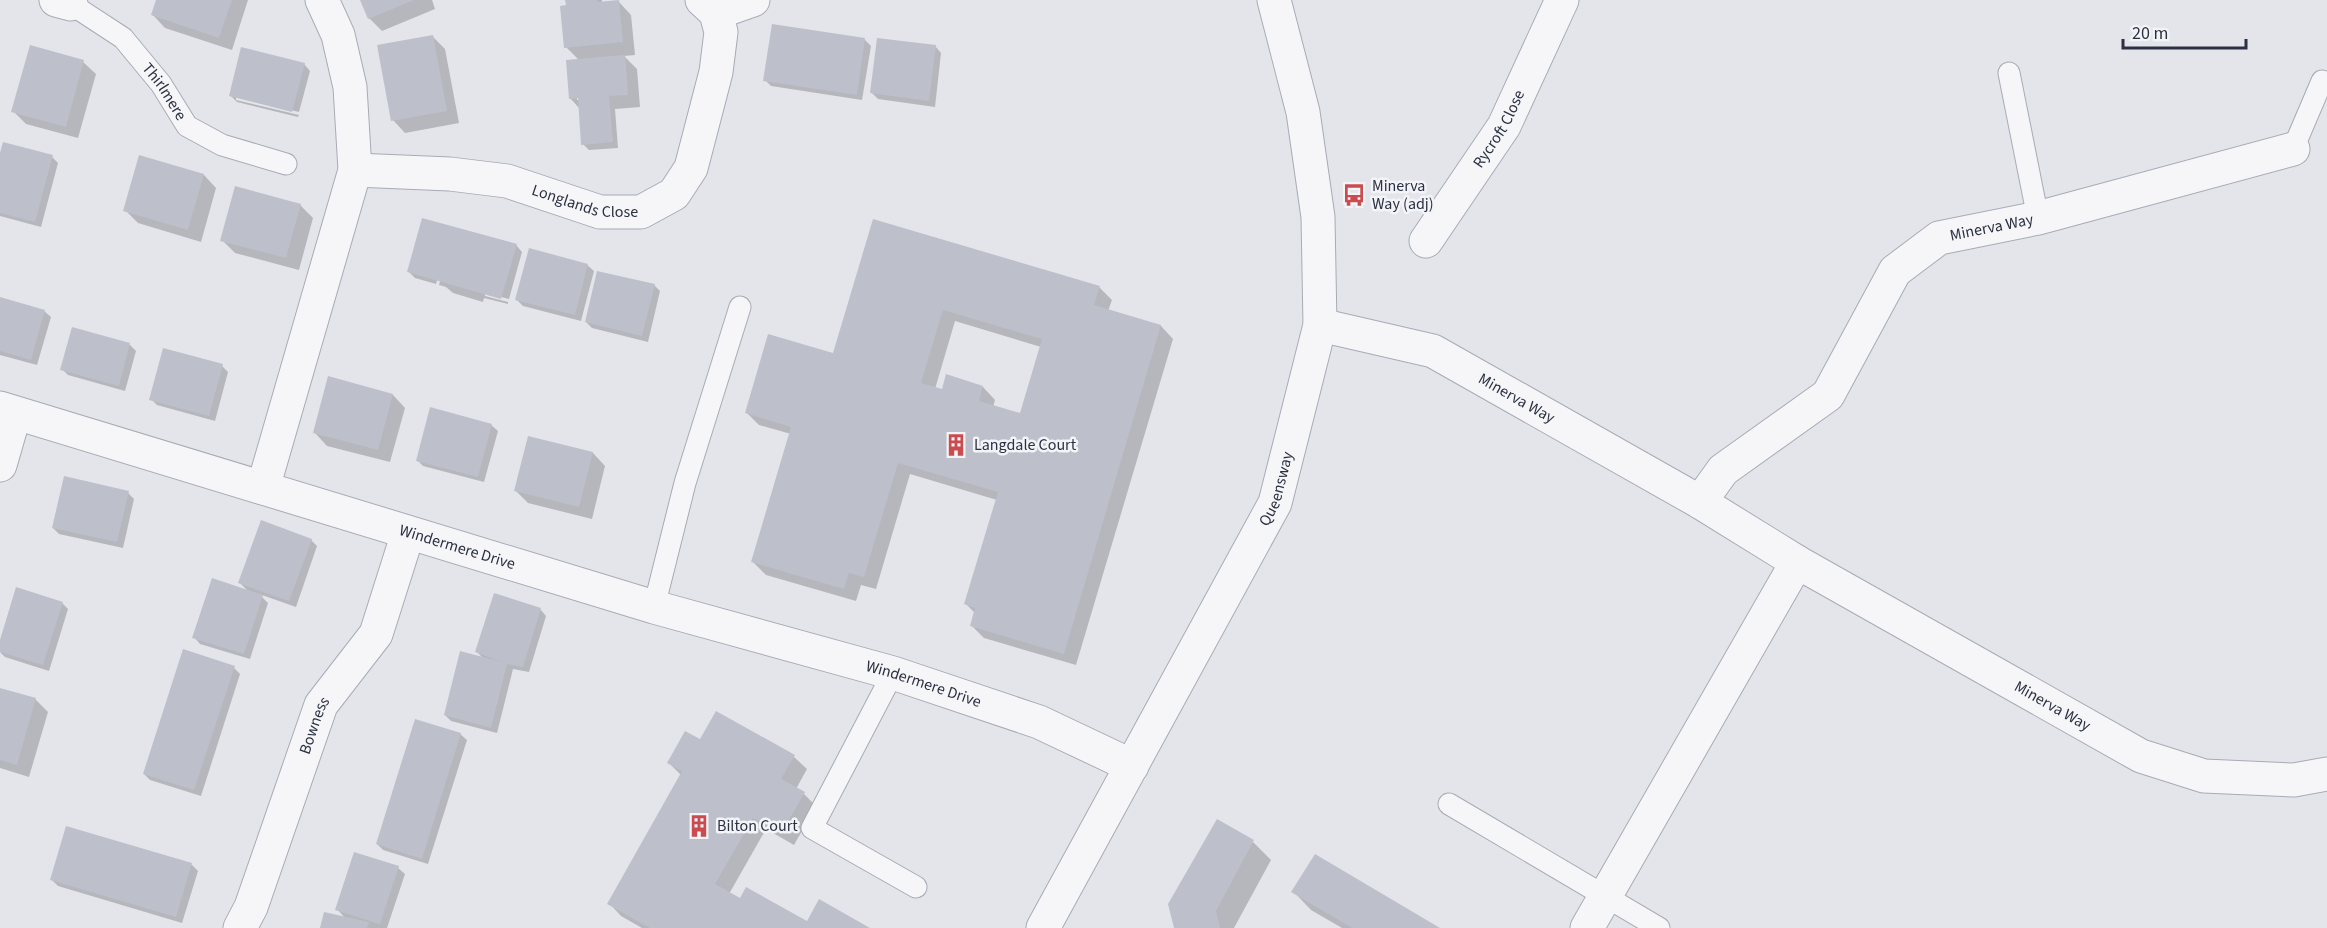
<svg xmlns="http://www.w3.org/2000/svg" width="2327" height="928" viewBox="0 0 2327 928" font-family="'Source Sans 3',sans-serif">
<rect width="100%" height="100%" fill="#e3e5eb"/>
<g fill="#0003" fill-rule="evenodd">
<path d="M158,0H248L232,50L165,28L153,15Z"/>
<path d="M362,0H432L435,9L382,31L369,18Z"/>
<path d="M567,0H602V3L619,2L631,15L635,55L624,56L637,69L640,107L615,109L618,148L589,150L583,144L580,109L570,98L579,60L566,47L570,7ZM577,97L597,99L577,100Z"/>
<path d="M432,36L445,49L459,123L405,133L393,120Z"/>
<path d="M865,40L871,46L862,100L771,86L765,80Z"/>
<path d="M935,46L941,53L935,107L878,99L872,93Z"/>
<path d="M83,62L96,74L78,138L26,124L13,111Z"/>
<path d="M304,64L310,71L299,112L236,97V100L299,115L298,117L237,102L231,96Z"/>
<path d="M52,157L58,163L41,227L0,216V159Z"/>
<path d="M204,175L216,188L201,242L138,223L125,210Z"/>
<path d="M300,205L313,218L299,270L235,253L222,240Z"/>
<path d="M424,220L516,245L522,252L509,299L485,293V296L508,302V304L484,298L483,302L453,293L446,287L439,285L454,230H451L436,284L415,278L409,272Z"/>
<path d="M874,220L1099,287L1112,300L1108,311L1161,326L1173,339L1076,665L984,638L971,625L975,613L966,604L997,500L910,474L876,589L861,585L856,601L766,575L753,562L791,434L759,425L746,412L834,355ZM955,321L1041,347L1021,415L993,407L995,400L983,387L943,391L935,389Z"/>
<path d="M587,265L594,271L581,321L523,306L517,300Z"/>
<path d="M654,285L660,291L648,342L592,328L586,322Z"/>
<path d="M0,298L44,311L51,317L37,365L0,355Z"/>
<path d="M73,329L130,345L136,351L125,391L68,375L62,369Z"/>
<path d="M222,366L228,372L215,421L157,405L151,399Z"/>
<path d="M393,395L405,408L390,462L327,446L315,433Z"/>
<path d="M491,425L498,431L484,482L423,466L417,460Z"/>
<path d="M529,437L593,453L605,466L592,519L528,503L515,490Z"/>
<path d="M128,493L134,499L123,548L59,534L53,528Z"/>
<path d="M311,540L317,546L296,607L259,594L268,603L250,659L200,644L194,637L249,592L240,583Z"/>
<path d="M62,603L68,609L49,671L5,657L0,652V645Z"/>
<path d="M540,609L546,616L529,672L513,669L497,733L451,721L445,715L484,659L477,652Z"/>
<path d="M234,668L240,674L201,796L150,780L144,774Z"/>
<path d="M0,690L35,699L48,712L29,777L0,768Z"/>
<path d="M716,713L794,757L807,769L796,789L804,794L816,806L794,845L766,829L729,894L741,900L807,923L867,928H642L621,916L609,903L681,775L669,763L701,741Z"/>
<path d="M460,734L467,740L428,864L383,850L377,844Z"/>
<path d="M67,828L192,865L198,871L182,923L58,886L52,880Z"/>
<path d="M1253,842L1271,860L1234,928H1176Z"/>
<path d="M398,868L405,874L387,928H322L345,918L337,909Z"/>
<path d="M1293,891L1437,928H1342L1311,910Z"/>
</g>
<g fill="#bdc0ca" fill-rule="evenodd">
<path d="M156,0H232L219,38L151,15Z"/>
<path d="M360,0H414L368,19Z"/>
<path d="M565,0H597V2L619,0L623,42L564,48L560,6L566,5Z"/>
<path d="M772,24L865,38L857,95L763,81Z"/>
<path d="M433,35L447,111L391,121L377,45Z"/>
<path d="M877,38L936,45L929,101L870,93Z"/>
<path d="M30,45L84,60L66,127L11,112Z"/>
<path d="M241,47L305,63L292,112L229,96Z"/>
<path d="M625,55L628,95L609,96L613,142L581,145L578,98L569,99L566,60Z"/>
<path d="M3,142L53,155L35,222L0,213V153Z"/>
<path d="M139,155L204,174L188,230L123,211Z"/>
<path d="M235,186L301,204L286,258L220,241Z"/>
<path d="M422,218L517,244L501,299L407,272Z"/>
<path d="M873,219L1100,286L1094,305L1161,325L1064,654L970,626L975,608L964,604L998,492L898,463L864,577L849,573L844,589L751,562L791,427L745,413L768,334L833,353ZM943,310L1042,339L1020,413L979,401L983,386L946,374L942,389L921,383Z"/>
<path d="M529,248L588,264L575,315L515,300Z"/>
<path d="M597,271L655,284L642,336L585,322Z"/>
<path d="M0,297L45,310L31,360L0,351Z"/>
<path d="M72,327L130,343L119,386L60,370Z"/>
<path d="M163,348L223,364L209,416L149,400Z"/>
<path d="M328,376L393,394L378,450L313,433Z"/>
<path d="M430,407L492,424L478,477L416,461Z"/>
<path d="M528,436L593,452L579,507L514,491Z"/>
<path d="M64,476L129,491L117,542L52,528Z"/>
<path d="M261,520L312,539L289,601L238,583Z"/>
<path d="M212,578L263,595L244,654L192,638Z"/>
<path d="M16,587L63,602L43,665L0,652V640Z"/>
<path d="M494,593L541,608L523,667L507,664L491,728L444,715L460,651L502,662L475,652Z"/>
<path d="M183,649L235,666L194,790L143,774Z"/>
<path d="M0,688L36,698L17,765L0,760Z"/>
<path d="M716,711L795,755L781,779L805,792L781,834L753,818L715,884L740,898L746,887L807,921L819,899L870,928H650L607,904L682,771L667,763L685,731L700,739Z"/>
<path d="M415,719L461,733L422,859L376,844Z"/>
<path d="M1217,819L1254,840L1216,911L1220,928H1174L1168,904Z"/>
<path d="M66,826L192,863L176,917L50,880Z"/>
<path d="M354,852L399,866L380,924L335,910Z"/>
<path d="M1315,854L1440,928H1352L1291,892Z"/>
<path d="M324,912L369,922L367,928H320Z"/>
</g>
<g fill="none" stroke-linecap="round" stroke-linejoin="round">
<g stroke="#a8abb5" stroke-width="23">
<g id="service">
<path id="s1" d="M71,4L123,38L161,84L187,126L222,145L286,164"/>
<path d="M2009,73L2038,218"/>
<path d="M2293,149L2322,81"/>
<path d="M654,607L685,483L740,307"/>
<path d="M893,673L812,828L916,887"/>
<path d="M1449,804L1659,928"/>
</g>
</g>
<g stroke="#a8abb5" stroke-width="35">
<g id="minor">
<path d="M56,0L71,4"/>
<path d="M716,13L753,0"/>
<path id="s2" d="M355,170L450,174L507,181L600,212H641L674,194L691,168L716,72L721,32L716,13L702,0"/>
<path id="s3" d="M1426,241L1504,126L1562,0"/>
<path id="s4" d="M1320,325L1433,351L1700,502L1797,562L2141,756L2204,776L2294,780L2327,774"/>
<path id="s5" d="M0,408L654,607L893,673L1039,722L1132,766"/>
<path d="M0,465L15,413"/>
<path d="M263,488L355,170L350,87L338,35L322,0"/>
<path id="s6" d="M1700,502L1723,470L1828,395L1895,271L1939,238L2038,218L2293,149"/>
<path id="s7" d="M240,928L251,907L321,705L376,634L408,533"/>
<path d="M1587,928L1797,562"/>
</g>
</g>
<g stroke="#a8abb5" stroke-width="35">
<g id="tertiary">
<path id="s8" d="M1043,928L1275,503L1320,325L1318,217L1303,112L1274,0"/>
</g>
</g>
<use href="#service" stroke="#f6f6f9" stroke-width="21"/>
<use href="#minor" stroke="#f6f6f9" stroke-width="33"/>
<use href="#tertiary" stroke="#f6f6f9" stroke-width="33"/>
</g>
<defs>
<g id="bus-bare" transform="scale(1.8)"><path d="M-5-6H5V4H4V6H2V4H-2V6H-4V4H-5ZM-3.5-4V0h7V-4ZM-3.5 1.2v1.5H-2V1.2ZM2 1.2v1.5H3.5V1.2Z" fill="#cb4c4f" stroke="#f3f4f8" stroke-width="2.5" paint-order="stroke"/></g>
<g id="building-bare" transform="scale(1.8)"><path d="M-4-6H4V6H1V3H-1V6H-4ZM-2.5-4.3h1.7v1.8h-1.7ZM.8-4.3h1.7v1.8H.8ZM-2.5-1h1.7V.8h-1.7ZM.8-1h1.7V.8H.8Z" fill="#cb4c4f" stroke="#f3f4f8" stroke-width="2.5" paint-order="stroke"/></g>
</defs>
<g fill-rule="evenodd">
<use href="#bus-bare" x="1354" y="195"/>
<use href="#building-bare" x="956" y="445"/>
<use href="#building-bare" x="699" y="826"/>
</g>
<g text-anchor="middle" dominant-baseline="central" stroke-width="5" stroke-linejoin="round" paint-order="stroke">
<g font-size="16" fill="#2b3142" stroke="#f3f4f8">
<text stroke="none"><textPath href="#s1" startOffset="130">Thirlmere</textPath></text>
<text stroke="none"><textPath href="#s3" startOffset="134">Rycroft Close</textPath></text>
<text stroke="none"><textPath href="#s2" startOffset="234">Longlands Close</textPath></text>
<text stroke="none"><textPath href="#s6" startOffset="418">Minerva Way</textPath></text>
<text stroke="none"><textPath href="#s4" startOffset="212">Minerva Way</textPath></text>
<text stroke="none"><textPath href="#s8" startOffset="498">Queensway</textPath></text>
<text stroke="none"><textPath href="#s5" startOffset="478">Windermere Drive</textPath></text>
<text stroke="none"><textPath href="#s5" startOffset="964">Windermere Drive</textPath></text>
<text stroke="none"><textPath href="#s4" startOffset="830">Minerva Way</textPath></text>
<text stroke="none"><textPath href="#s7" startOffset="216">Bowness</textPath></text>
</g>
<g font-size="16" fill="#2b3142" stroke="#f3f4f8" text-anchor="start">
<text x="1372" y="186">Minerva<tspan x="1372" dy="18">Way (adj)</tspan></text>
<text x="974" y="445">Langdale Court</text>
<text x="717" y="826">Bilton Court</text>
</g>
</g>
<path d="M2123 39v9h123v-9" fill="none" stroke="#2b3142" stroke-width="3"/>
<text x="2132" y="39" font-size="18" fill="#2b3142" stroke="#f3f4f8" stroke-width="4.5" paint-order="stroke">20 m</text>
</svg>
